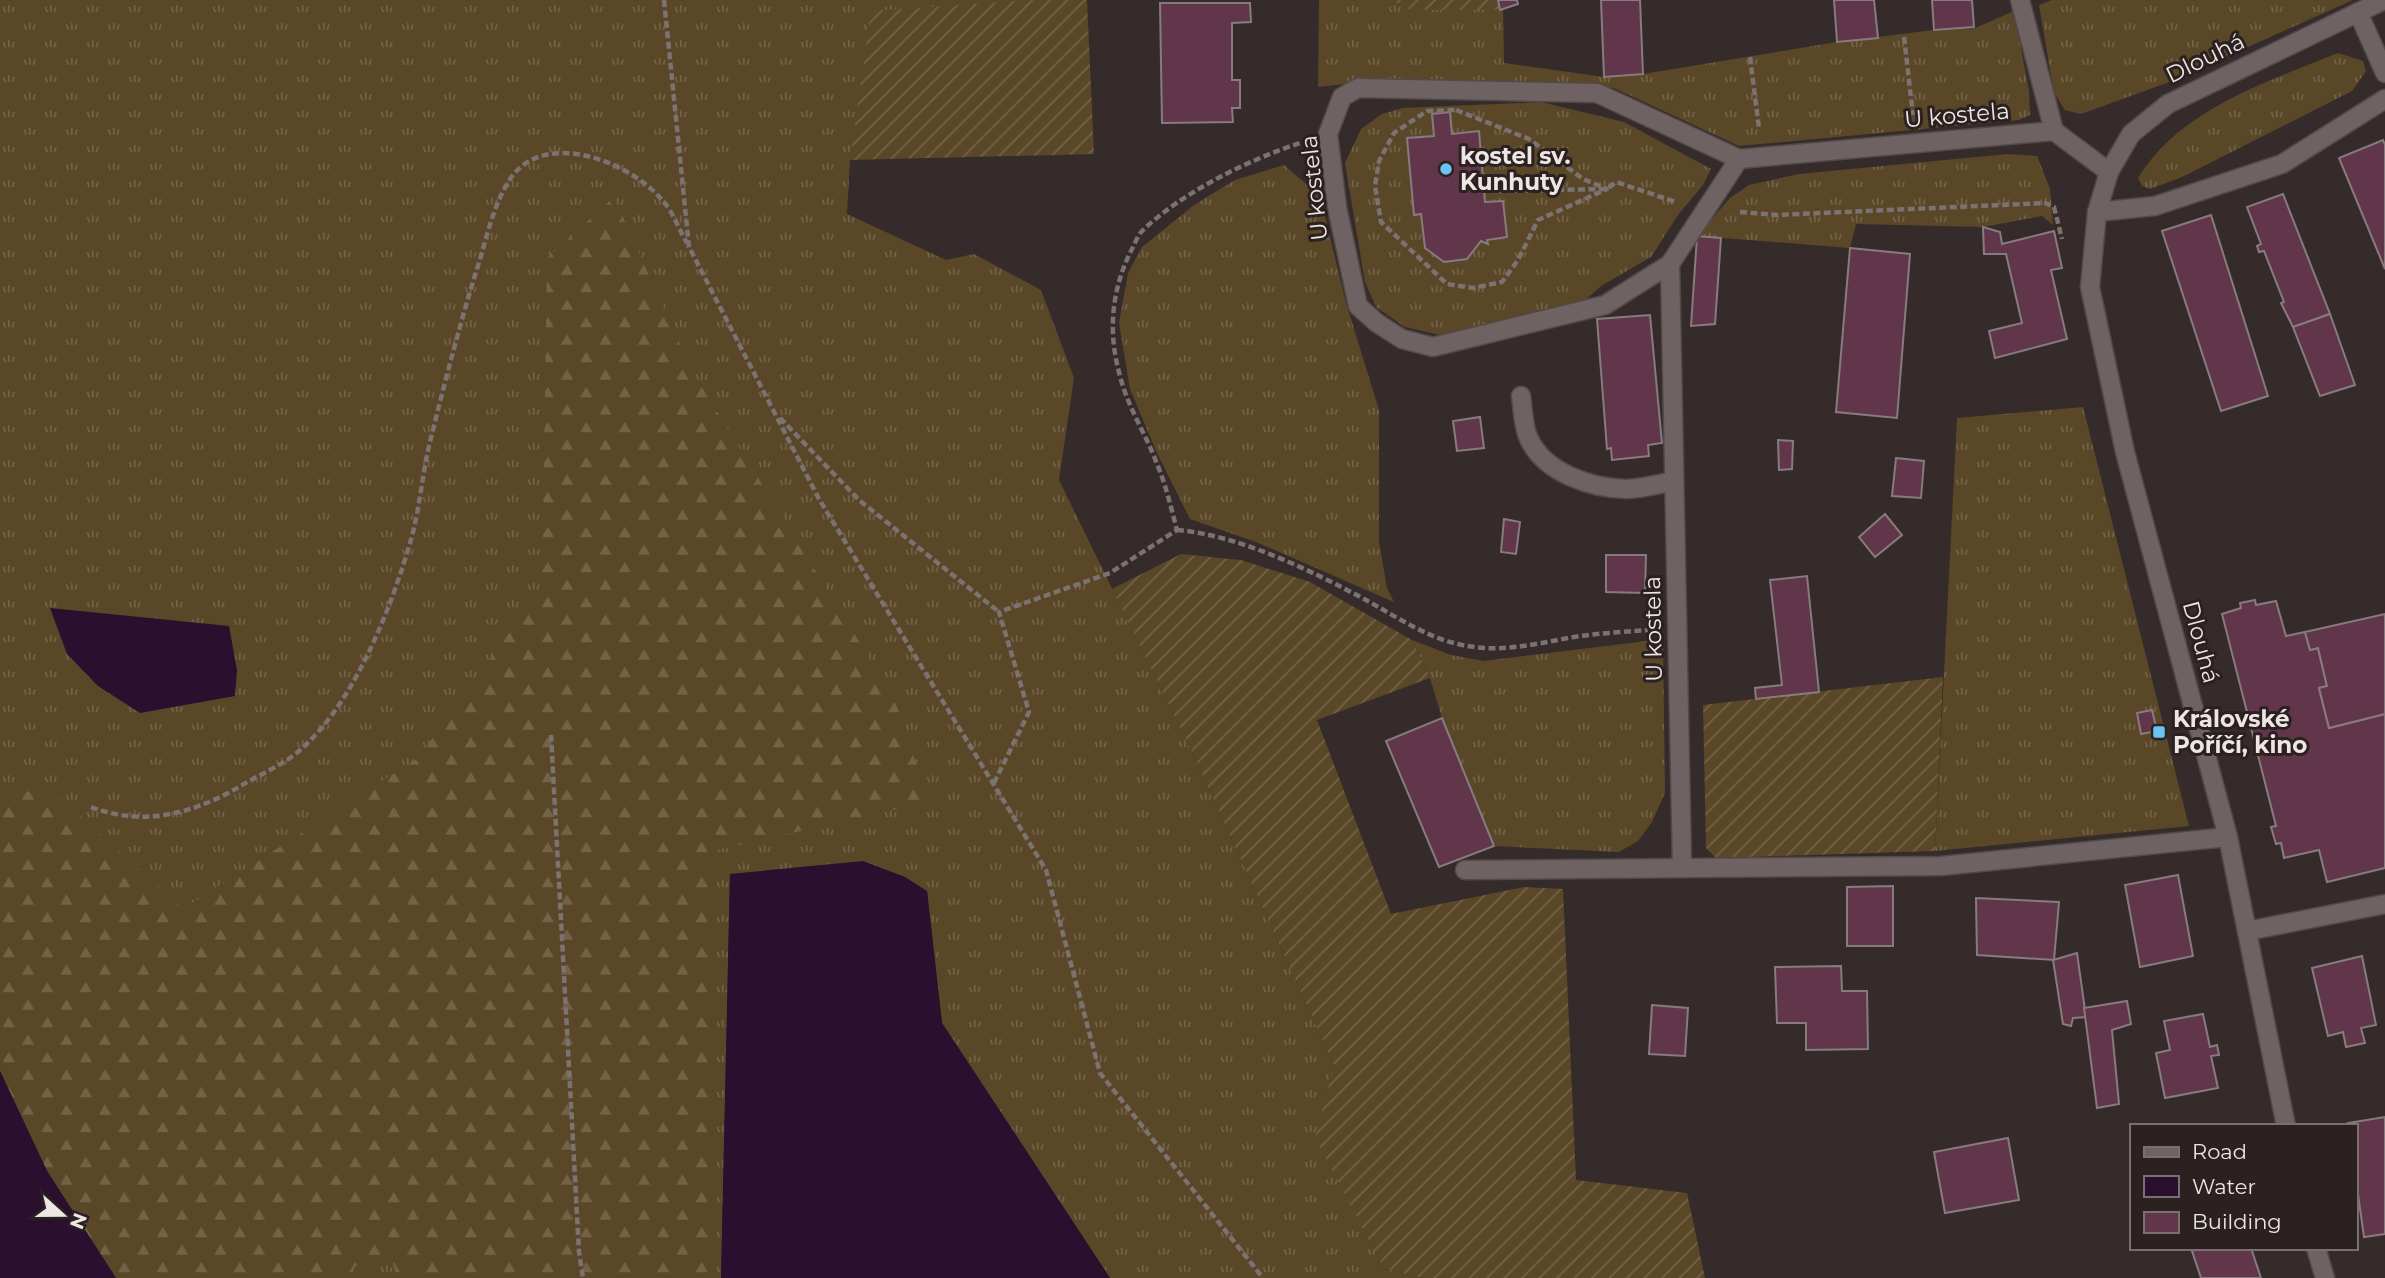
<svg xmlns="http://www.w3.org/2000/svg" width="2385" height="1278" viewBox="0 0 2385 1278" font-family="Montserrat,sans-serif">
<defs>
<pattern id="grass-tufts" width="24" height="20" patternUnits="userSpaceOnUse" patternTransform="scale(1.75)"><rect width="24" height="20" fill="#5a4728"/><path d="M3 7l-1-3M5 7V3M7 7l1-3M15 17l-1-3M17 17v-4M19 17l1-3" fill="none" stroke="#726247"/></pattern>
<pattern id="forest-firs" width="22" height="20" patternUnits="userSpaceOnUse" patternTransform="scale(1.75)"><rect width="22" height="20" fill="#5a4728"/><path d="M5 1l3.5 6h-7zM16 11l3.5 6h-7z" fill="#726247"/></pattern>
<pattern id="garden-furrows" width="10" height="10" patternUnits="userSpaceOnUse" patternTransform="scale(1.75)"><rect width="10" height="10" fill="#5a4728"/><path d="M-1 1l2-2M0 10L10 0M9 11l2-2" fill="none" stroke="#726247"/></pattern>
</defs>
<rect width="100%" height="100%" fill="#352b2a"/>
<g fill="url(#grass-tufts)">
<path d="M0,0H1051L850,160L847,214L946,260L974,254L1041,290L1074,378L1059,480L1192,752L1334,1065L1316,1138L1384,1269L1422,1278H1110L942,1023L927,891L730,874L721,1278H116L0,1071Z"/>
<path d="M1319,0H1391L1410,10L1503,9L1504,63L1604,77L1643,74L1837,42L1934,30L1973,29L2014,11L2029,91L2030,115L2019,120L1739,146L1614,88L1380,80L1318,87Z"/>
<path d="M2052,0H2353L2172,81L2081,114L2065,110L2054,93L2039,5Z"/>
<path d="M2338,53L2363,61L2366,71L2352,91L2182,177L2150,189L2142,186L2138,178C2180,109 2267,82 2338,53Z"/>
<path d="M1541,102L1624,122L1711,169L1703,185L1678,215L1651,257L1601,286L1583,302L1440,335L1405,327L1376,307L1365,282L1345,163L1361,129L1382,114L1403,108Z"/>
<path d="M2008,154L2037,156L2050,189L2053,225L2042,216L1983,227L1856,224L1850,248L1697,236L1730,198L1749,185L1799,174Z"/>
<path d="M1284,165L1320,196L1346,303L1379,410V542L1387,588L1394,602L1256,542L1190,519L1156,451L1130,389L1119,323L1128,273L1142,247L1194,205L1235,180Z"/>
<path d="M2083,407L2189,826L1935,851L1957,418Z"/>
<path d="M1663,639L1665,793L1652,822L1638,841L1619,852L1494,846L1442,718L1430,678L1412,640L1451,655L1484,661Z"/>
</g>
<path fill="url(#forest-firs)" d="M614,197L691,369L895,700L929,802L716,850L707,1153L713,1278H397L392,1260L355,1266L350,1278H116L47,1171L0,1071V789L56,794L183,909L418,758L542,588L547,258Z"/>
<g fill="url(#garden-furrows)">
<path d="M1034,0H1087L1094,154L850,160L871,11Z"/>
<path d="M1391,0H1498L1500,10H1410Z"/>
<path d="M1181,554L1241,560L1310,582L1412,640L1430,678L1317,720L1391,914L1524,887L1563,889L1576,1180L1687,1193L1705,1278H1422L1384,1269L1315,1138L1334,1065L1192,752L1112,589Z"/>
<path d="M1943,677L1935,851L1716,858L1706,848L1703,705Z"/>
</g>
<g fill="#2b0f2e">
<path d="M50,608L229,626L237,670L235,696L140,713L98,686L67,654Z"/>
<path d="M863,861L905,877L927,891L942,1023L1110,1278H721L730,874Z"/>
<path d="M0,1071L47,1171L116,1278H0Z"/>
</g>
<g fill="#62364a" stroke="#867b7f" stroke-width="2">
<path d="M1498,0H1517L1518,4L1500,10Z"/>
<path d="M1601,0H1640L1643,74L1604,77Z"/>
<path d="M1834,0H1874L1878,38L1837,42Z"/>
<path d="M1932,0H1972L1974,27L1934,30Z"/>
<path d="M1160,3H1250L1251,22L1232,23V80H1240V108H1232L1233,122L1162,123Z"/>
<path d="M1450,112L1452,134L1479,131L1485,202L1503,201L1507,237L1487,240L1488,244L1481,241L1467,259L1444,262L1425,248L1421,214L1414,215L1407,138L1434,136L1432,114Z"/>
<path d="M2383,140L2385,145V269L2339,158Z"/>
<path d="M2283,194L2330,314L2293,327L2281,303L2284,302L2264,251L2259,252L2257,246L2261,244L2247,207Z"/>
<path d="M2211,215L2268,396L2221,411L2162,231Z"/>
<path d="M1983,227L2000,232L2002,244L2054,231L2062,268L2051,270L2067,339L1995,358L1989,331L2022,323L2006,254H1984Z"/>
<path d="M1697,236L1721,238L1715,324L1691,326Z"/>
<path d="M1850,248L1910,254L1897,418L1836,412Z"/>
<path d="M2330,314L2355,385L2320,396L2293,327Z"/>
<path d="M1650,315L1662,443L1648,445L1649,456L1612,460L1611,448L1607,449L1597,319Z"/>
<path d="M1480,417L1484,448L1457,451L1453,421Z"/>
<path d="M1778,440L1793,441L1792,469L1779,470Z"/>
<path d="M1896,458L1924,461L1921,498L1892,496Z"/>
<path d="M1885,514L1902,535L1875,557L1859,537Z"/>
<path d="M1504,519L1520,522L1516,554L1501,552Z"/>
<path d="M1606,555H1646L1645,593L1606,592Z"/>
<path d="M1807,576L1819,692L1756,699L1755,688L1782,685L1770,580Z"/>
<path d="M2255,600L2256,605L2276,601L2286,636L2305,632L2310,650L2318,648L2327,686L2319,688L2329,728L2385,714V868L2327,882L2319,850L2284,858L2281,843L2276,844L2271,827L2276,826L2222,614L2241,608L2240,603Z"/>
<path d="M2385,614V714L2329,728L2319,688L2327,686L2318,648L2310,650L2305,632Z"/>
<path d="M2152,710L2157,731L2141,734L2137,713Z"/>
<path d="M1442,718L1494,846L1439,867L1386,741Z"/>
<path d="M2178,875L2193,956L2140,967L2125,885Z"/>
<path d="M1893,886V946H1847V887Z"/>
<path d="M1976,898L2059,902L2054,960L1977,955Z"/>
<path d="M2077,953L2086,1017L2073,1018L2071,1026L2063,1024L2053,960Z"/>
<path d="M2362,956L2376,1025L2361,1028L2365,1043L2346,1047L2343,1032L2328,1036L2312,968Z"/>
<path d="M1841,966L1842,991H1867L1868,1049L1806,1050V1023H1777L1775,967Z"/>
<path d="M2127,1001L2131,1024L2112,1030L2119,1104L2097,1108L2084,1008Z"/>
<path d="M1652,1005L1688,1008L1685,1056L1649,1054Z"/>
<path d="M2203,1014L2210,1047L2217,1045L2219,1055L2211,1056L2218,1088L2165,1098L2156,1053L2170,1050L2164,1021Z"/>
<path d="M2385,1117V1234L2364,1237L2355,1173V1126H2349L2348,1123Z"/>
<path d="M2008,1138L2019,1200L1945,1213L1934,1152Z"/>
<path d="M2200,1248H2251L2261,1278H2201L2192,1251Z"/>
</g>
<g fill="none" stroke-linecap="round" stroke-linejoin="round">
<g stroke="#524a4a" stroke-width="21">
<g id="minor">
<path d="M2020,0L2054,131L2109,172"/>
<path d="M2358,12L2385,73"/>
<path d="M2097,212L2155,206L2282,164L2385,99"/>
<path d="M1670,264L1605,305L1433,347L1402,339L1377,323L1358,306L1337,207L1328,134L1342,97L1358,88L1597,93L1739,159L2054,131"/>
<path d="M1521,396C1523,409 1523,427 1529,439C1545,473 1591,488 1626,489C1641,489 1659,484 1674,481"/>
<path d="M1682,867L1670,264L1739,159"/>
<path d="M1465,870L1941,866L2228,837"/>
<path d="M2247,931L2385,904"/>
<path d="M2286,1126L2228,837L2125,452L2090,287L2097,212L2109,172L2131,134L2168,104L2384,0"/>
<path d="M2316,1248L2325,1278"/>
</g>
</g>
<g stroke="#7b7271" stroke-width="4.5" stroke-dasharray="7 3.5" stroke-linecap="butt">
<path d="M664,0L689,247L819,499L1046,870L1100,1073L1263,1278"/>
<path d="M1904,37L1913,115"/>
<path d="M1750,57L1759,128"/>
<path d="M1456,110L1529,139L1583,179L1607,189L1538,220L1518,260L1502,282L1473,288L1447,284L1381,222L1375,186L1379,161L1394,133L1427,111Z"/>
<path d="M1494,191L1607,189L1616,182L1676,202"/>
<path d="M1740,212L1777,215L2045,203L2054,207L2062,239"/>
<path d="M780,418L859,500L999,612"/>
<path d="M1177,530C1239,535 1312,571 1366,600C1395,616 1426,637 1458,644C1498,654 1534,644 1574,637C1598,633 1624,632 1648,630"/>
<path d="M551,735L579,1252L583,1278"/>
<path d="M994,783L1029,712L999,612L1110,573L1177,530C1171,508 1166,485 1157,464C1146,434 1128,408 1120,376C1108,334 1111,292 1130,253C1134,246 1137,236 1143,230C1183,192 1248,160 1300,143"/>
<path d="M91,807C143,827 192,814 239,787C255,777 274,769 290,758C351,714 392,607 412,536C420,506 422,476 429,446C443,389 458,331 475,275C485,246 491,211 507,184C539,126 629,160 663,201C673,212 679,230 687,243"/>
</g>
<use href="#minor" stroke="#6e6262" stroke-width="18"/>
</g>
<g fill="#6dc2f3" stroke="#2b2121" stroke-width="2.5">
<circle cx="1446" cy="169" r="7"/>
<rect x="2152" y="725" width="14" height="14" rx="3.5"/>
</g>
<g text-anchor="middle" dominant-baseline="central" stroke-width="6" stroke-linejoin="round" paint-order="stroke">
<g font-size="23" fill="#ede6e5" stroke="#2b2121">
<text transform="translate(2205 58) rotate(-26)">Dlouhá</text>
<text transform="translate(1957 115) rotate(-5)">U kostela</text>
<text transform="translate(1314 188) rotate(-96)">U kostela</text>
<text transform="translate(1653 629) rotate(-91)">U kostela</text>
<text transform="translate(2201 642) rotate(75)">Dlouhá</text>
</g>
<g font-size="23" font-weight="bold" fill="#ede6e5" stroke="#2b2121" text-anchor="start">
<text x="1460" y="156">kostel sv.<tspan x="1460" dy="26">Kunhuty</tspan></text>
<text x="2173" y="719">Královské<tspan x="2173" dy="26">Poříčí, kino</tspan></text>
</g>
</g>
<rect x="2130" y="1124" width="228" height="126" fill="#2b2121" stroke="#79706f" stroke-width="2"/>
<rect x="2144" y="1147" width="35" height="10" fill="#6e6262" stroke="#79706f" stroke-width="2"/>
<text x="2192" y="1159" font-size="21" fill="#ede6e5">Road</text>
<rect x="2144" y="1176" width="35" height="21" fill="#2b0f2e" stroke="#79706f" stroke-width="2"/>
<text x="2192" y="1194" font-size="21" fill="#ede6e5">Water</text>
<rect x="2144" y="1212" width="35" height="21" fill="#62364a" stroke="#79706f" stroke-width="2"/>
<text x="2192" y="1229" font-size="21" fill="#ede6e5">Building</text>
<g transform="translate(63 1215) rotate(111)" stroke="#2b2121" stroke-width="5" paint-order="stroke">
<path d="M0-5L12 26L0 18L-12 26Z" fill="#ede6e5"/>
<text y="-10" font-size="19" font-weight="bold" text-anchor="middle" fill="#ede6e5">N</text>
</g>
</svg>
